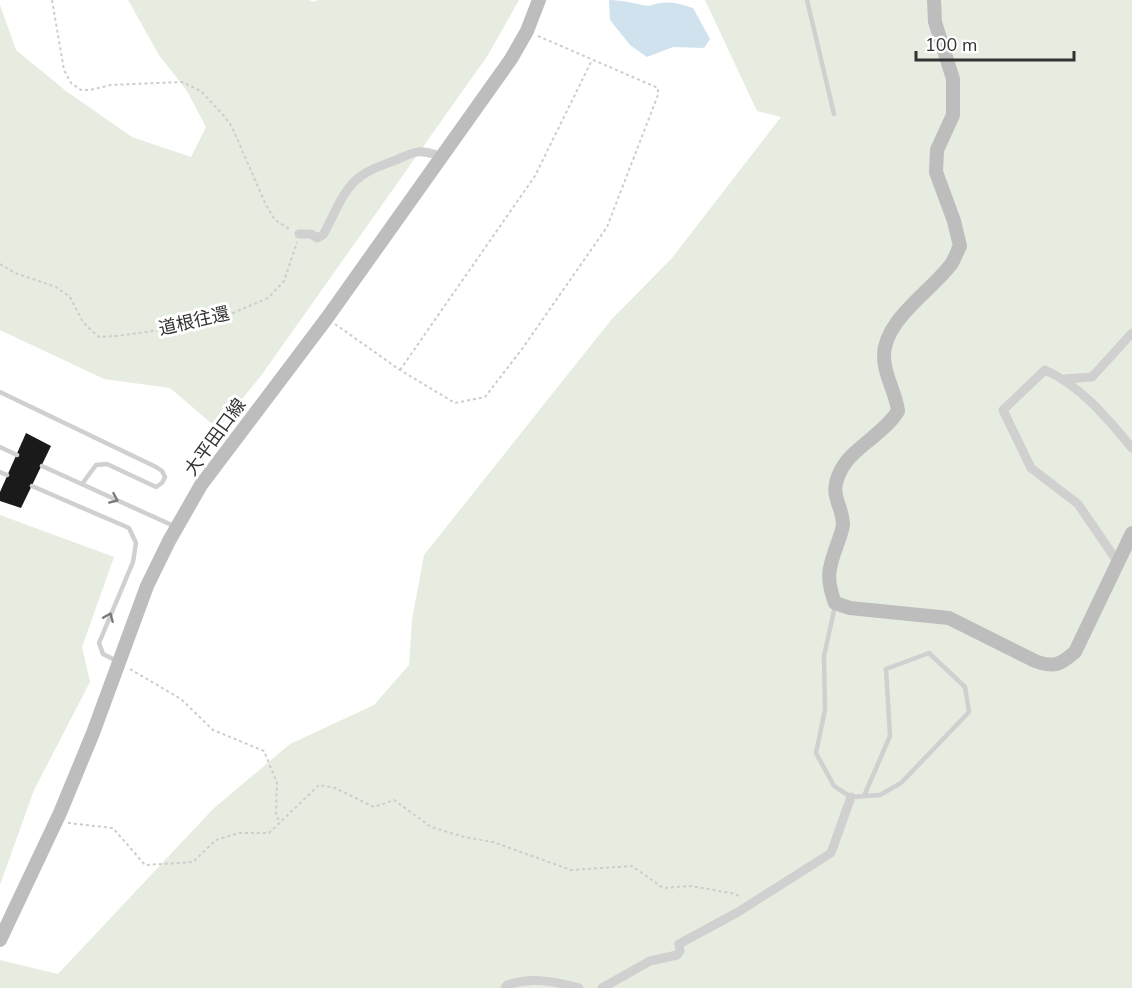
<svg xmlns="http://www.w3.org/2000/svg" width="1132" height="988" viewBox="0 0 1132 988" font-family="'Nunito Sans','Noto Sans JP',sans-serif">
<rect width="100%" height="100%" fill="#fff"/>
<g fill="#e6ecdf">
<path d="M128,0H309L314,2L318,0H519L488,55L263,373L218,429L170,388L104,379L0,330V5L16,50L66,91L132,137L191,157L206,127L187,91L159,55Z"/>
<path d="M705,0H1132V988H0V960L58,974L213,809L290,744L374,705L409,665L412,620L424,555L611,320L672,258L781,117L757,111Z"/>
<path d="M0,515L114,557L82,647L90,682L34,790L0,885Z"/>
</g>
<path fill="#cfe2ee" d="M609,0C623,0 635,4 649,6C665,0 676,2 693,8L710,39L704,48L673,47L647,57L630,45L610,20Z"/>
<path fill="#1a1a1a" d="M26,433L51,446L21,508L0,501V492Z"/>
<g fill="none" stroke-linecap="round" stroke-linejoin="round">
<g stroke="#cdcdcd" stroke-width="2" stroke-dasharray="3 3" stroke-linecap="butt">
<path d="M52,0L64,70L71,83L81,90H90L111,85L182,82L201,91L225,117L232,127L266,205L275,220L291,230"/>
<path d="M0,264L15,273L56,287L70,297L83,322L91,330L99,337L117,336L188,326L226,316L268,298L284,281L297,242"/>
<path d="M335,324L400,370L455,403L485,397L522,349L607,227L658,95V88L538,36"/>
<path d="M400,370L535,176L592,60"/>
<path d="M130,669L181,699L213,730L264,751L277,783L276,814L280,823"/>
<path d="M68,823L113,828L145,865L193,862L216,840L239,833H269L319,785L335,788L374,807L394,800L431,827L464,837L493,842L571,870L632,866L663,888L691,886L736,894L741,898"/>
</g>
<g stroke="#d0d0d0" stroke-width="4.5">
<path d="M807,0L834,114"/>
<path d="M0,392L156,467L162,471L165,477L162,483L156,487L107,464L96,465L82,484"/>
<path d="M0,447L17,455"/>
<path d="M42,466L176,527"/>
<path d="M0,472L7,475"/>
<path d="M32,486L129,528L136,543L133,562L99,643L103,654L117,661"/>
<path d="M835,606L824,656L825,710L816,753L834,786L851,797L880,795L901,783L969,712L965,687L929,653L886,669L890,736L864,796"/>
</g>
<g stroke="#d0d0d0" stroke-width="9">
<path d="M299,234H311L317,238L323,235C333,218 340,196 354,182C366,170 381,166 396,160C416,151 418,149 440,156"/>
<path d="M1064,379L1092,377L1132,333"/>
<path d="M1117,561L1078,504L1031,468L1003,410L1045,370C1081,386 1107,418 1132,448"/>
<path d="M505,988L507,985C531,977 555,981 579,988"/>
<path d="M602,988L650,961L677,955L680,951L679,944L738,912L831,853L851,797"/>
</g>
<g stroke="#bdbdbd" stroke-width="14">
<path d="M934,0L935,22L953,79V115L937,150L936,172L954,221L960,246C957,252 955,258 952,263C933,290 883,320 884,357C884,376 896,392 898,411C884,434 852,448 841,470C828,495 841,501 843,523C843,530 839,539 837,545C828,569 826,579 835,603L850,608L949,618L1035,661C1054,668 1060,665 1075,652L1132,533"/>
<path d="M0,940L60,813L93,733L147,586L169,541L201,485L327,318L511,59L527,31L539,0"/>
</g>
</g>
<defs><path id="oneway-chevron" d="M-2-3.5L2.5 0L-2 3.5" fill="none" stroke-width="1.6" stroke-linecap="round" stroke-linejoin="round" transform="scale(1.5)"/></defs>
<g stroke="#7a7a7a">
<use href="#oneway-chevron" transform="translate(114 499) rotate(24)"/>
<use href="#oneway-chevron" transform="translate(109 617) rotate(-67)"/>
</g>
<g text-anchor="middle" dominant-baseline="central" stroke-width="6" stroke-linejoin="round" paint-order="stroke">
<g font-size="18" fill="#333" stroke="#fff">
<text transform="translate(194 321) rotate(-13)">道根往還</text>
<text transform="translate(215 437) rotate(-54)">大平田口線</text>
</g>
</g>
<path d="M916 51v9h158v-9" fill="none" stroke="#333333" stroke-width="3"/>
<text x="925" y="51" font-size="18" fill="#333333" stroke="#ffffff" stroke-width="4.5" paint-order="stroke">100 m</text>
</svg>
